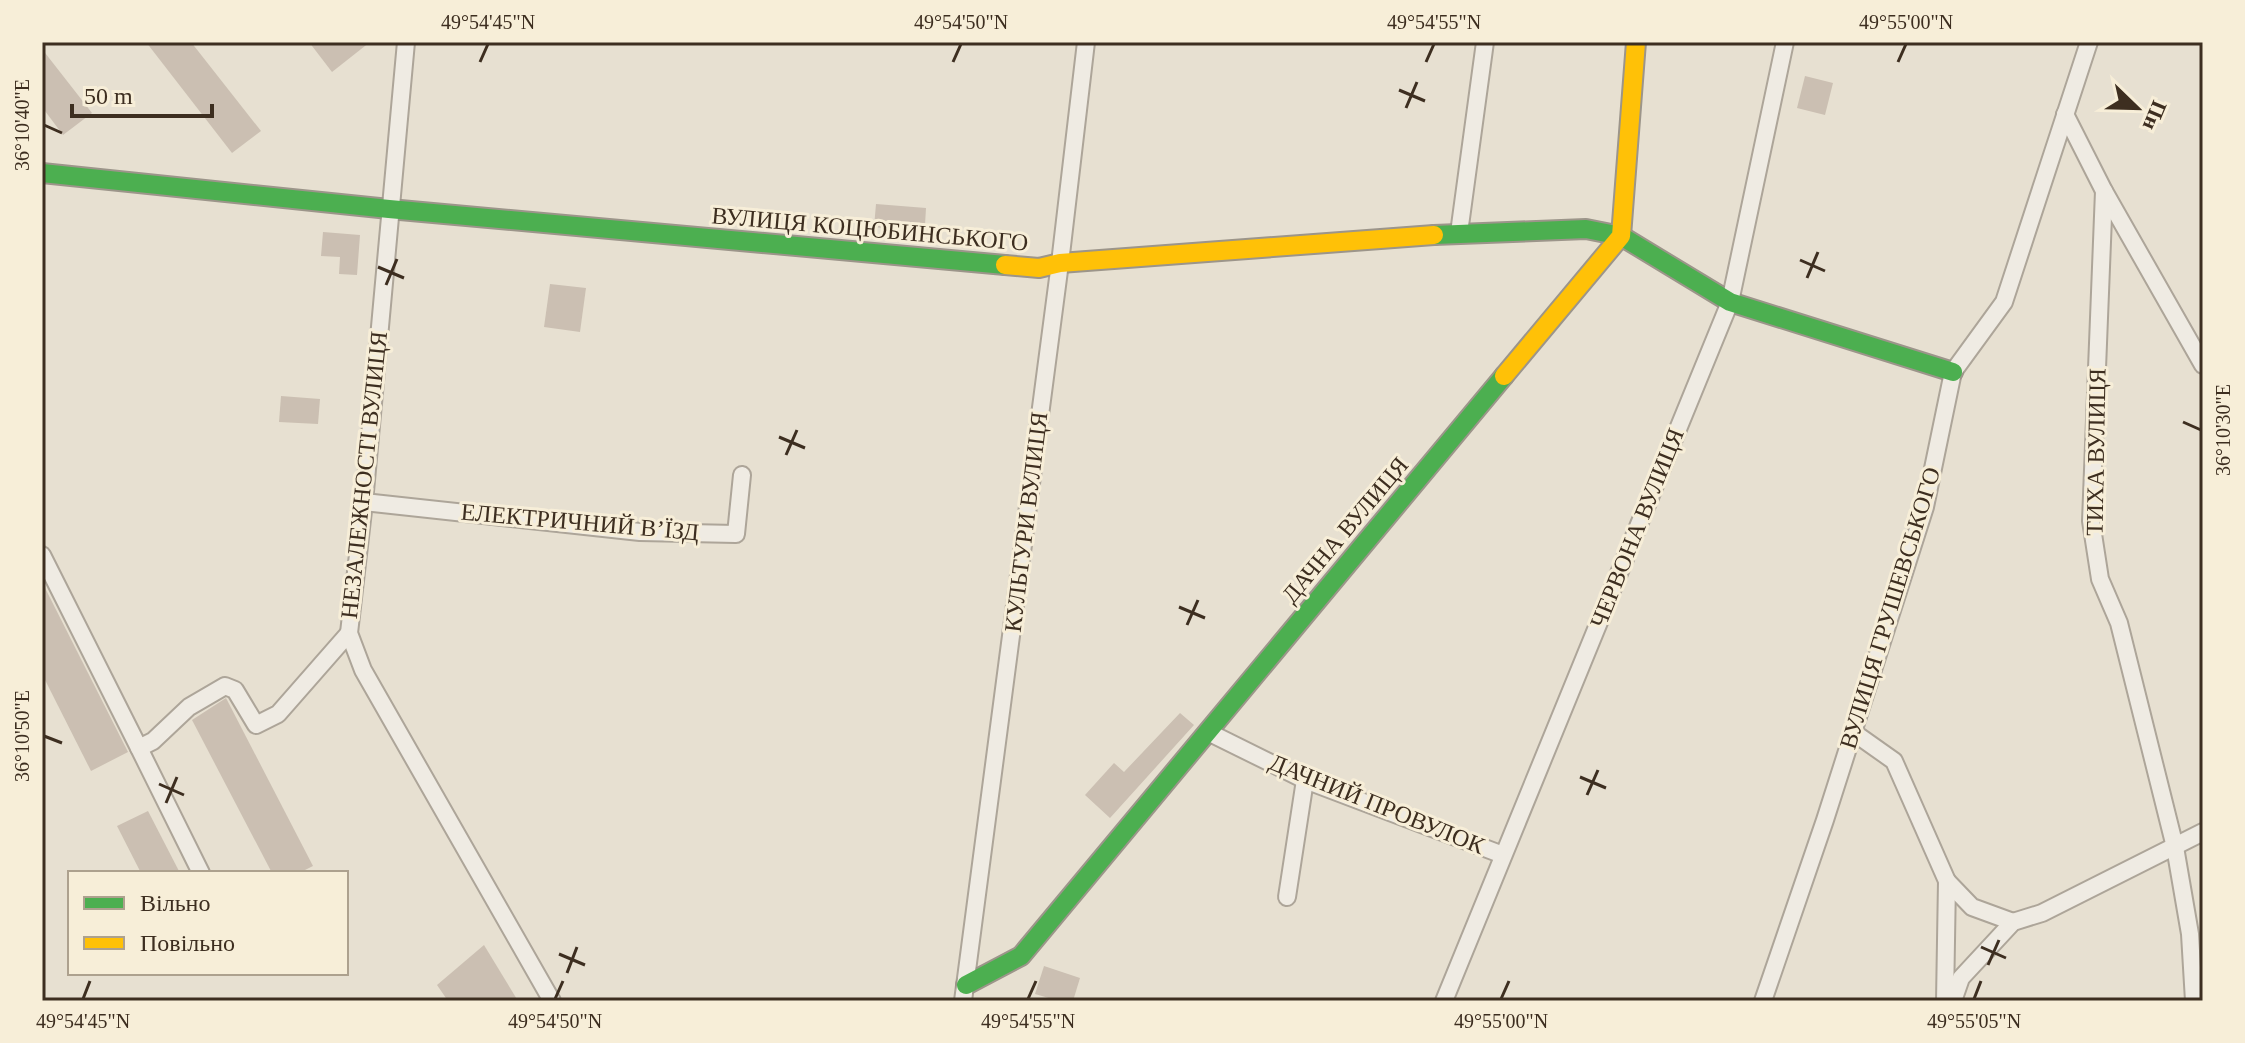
<svg xmlns="http://www.w3.org/2000/svg" width="2245" height="1043" viewBox="0 0 2245 1043" font-family="'Times New Roman',serif">
<rect width="100%" height="100%" fill="#e7e0d1"/>
<g fill="#cbbfb2">
<path d="M146,42H191L261,131L232,153Z"/>
<path d="M309,42H370L332,72Z"/>
<path d="M42,49L92,113L63,135L42,107Z"/>
<path d="M1805,76L1833,83L1825,115L1797,108Z"/>
<path d="M876,204L926,208L925,225L891,223L890,229L874,227Z"/>
<path d="M323,232L360,235L357,275L339,274L340,257L321,256Z"/>
<path d="M550,284L586,288L580,332L544,327Z"/>
<path d="M281,396L320,399L318,424L279,422Z"/>
<path d="M42,582L128,752L91,771L42,674Z"/>
<path d="M226,698L313,866L299,873H272L192,720Z"/>
<path d="M1180,713L1194,725L1110,818L1085,795L1114,763L1124,772Z"/>
<path d="M148,811L180,873H141L117,826Z"/>
<path d="M484,945L518,1001H448L437,985Z"/>
<path d="M1044,966L1080,978L1073,1001H1059L1035,994Z"/>
</g>
<g fill="none" stroke-linecap="round" stroke-linejoin="round">
<g stroke="#ada599" stroke-width="20">
<g id="street">
<path d="M406,42L364,502L349,633L363,670L552,1001"/>
<path d="M2065,114L2104,191L2203,365"/>
<path d="M2104,191L2091,521L2100,579L2119,623L2175,847L2190,934L2194,1001"/>
<path d="M1459,233L1485,42"/>
<path d="M364,502L640,532L736,534L742,475"/>
<path d="M42,555L139,748L153,741L189,707L225,686L235,690L256,725L278,714L349,633"/>
<path d="M1208,732L1305,780L1503,855"/>
<path d="M1853,732L1894,761L1947,881L1945,1001"/>
<path d="M139,748L201,873"/>
<path d="M1947,881L1972,907L2013,922"/>
<path d="M1287,897L1305,780"/>
<path d="M963,1001L1060,263L1086,42"/>
<path d="M1444,1001L1730,302L1785,42"/>
<path d="M1763,1001L1825,820L1925,507L1953,372L2004,302L2089,42"/>
<path d="M1953,1001L1961,978L2013,922L2042,913L2203,832"/>
</g>
</g>
<g stroke="#9c958a" stroke-width="22">
<g id="fast">
<path d="M42,173L389,209L1005,265"/>
<path d="M1434,235L1586,229L1621,236L1730,302L1953,372"/>
<path d="M966,985L1021,956L1504,376"/>
</g>
</g>
<g stroke="#9c958a" stroke-width="22">
<g id="slow">
<path d="M1005,265L1039,268L1060,263L1434,235"/>
<path d="M1504,376L1621,236L1636,42"/>
</g>
</g>
<use href="#street" stroke="#efebe3" stroke-width="16"/>
<use href="#fast" stroke="#4caf50" stroke-width="18"/>
<use href="#slow" stroke="#ffc107" stroke-width="18"/>
</g>
<path fill="none" stroke="#3d2e20" stroke-width="3" d="M480,62L488,44M953,62L961,44M1426,62L1434,44M1898,62L1906,44M1399,90L1425,101M1406,108L1417,82M44,125L62,133M1800,260L1825,271M378,267L404,278M1807,278L1818,252M386,285L397,259M2183,422L2201,430M779,437L805,448M786,455L797,430M1179,607L1205,618M1187,625L1198,600M44,736L62,743M1580,777L1606,788M159,784L184,795M1587,795L1598,770M166,803L177,777M1981,947L2006,958M559,954L585,965M1988,965L1999,940M567,973L577,947M83,999L90,981M555,999L563,981M1028,999L1036,981M1501,999L1509,981M1974,999L1981,981"/>
<g text-anchor="middle" dominant-baseline="central" stroke-width="6" stroke-linejoin="round" paint-order="stroke">
<g font-size="24" fill="#3d2e20" stroke="#f7eed8">
<text transform="translate(870 229) rotate(5)">ВУЛИЦЯ КОЦЮБИНСЬКОГО</text>
<text transform="translate(2096 452) rotate(-89)">ТИХА ВУЛИЦЯ</text>
<text transform="translate(364 475) rotate(-84)">НЕЗАЛЕЖНОСТІ ВУЛИЦЯ</text>
<text transform="translate(580 522) rotate(5)">ЕЛЕКТРИЧНИЙ В’ЇЗД</text>
<text transform="translate(1026 522) rotate(-83)">КУЛЬТУРИ ВУЛИЦЯ</text>
<text transform="translate(1637 528) rotate(-68)">ЧЕРВОНА ВУЛИЦЯ</text>
<text transform="translate(1345 530) rotate(-50)">ДАЧНА ВУЛИЦЯ</text>
<text transform="translate(1890 608) rotate(-73)">ВУЛИЦЯ ГРУШЕВСЬКОГО</text>
<text transform="translate(1377 804) rotate(22)">ДАЧНИЙ ПРОВУЛОК</text>
</g>
</g>
<rect width="2245" height="1043" fill="none" stroke="#f7eed8" stroke-width="88"/>
<rect x="68" y="871" width="280" height="104" fill="#f7eed8" stroke="#ada18e" stroke-width="2"/>
<rect x="84" y="897" width="40" height="12" fill="#4caf50" stroke="#ada18e" stroke-width="2"/>
<text x="140" y="911" font-size="24" fill="#3d2e20">Вільно</text>
<rect x="84" y="937" width="40" height="12" fill="#ffc107" stroke="#ada18e" stroke-width="2"/>
<text x="140" y="951" font-size="24" fill="#3d2e20">Повільно</text>
<g transform="translate(2137 108) rotate(113)" stroke="#f7eed8" stroke-width="6" paint-order="stroke">
<path d="M0-6L14 30L0 20L-14 30Z" fill="#3d2e20"/>
<text y="-12" font-size="22" font-weight="bold" text-anchor="middle" fill="#3d2e20">Пн</text>
</g>
<path d="M72 104v12h140v-12" fill="none" stroke="#3d2e20" stroke-width="4"/>
<text x="84" y="104" font-size="24" fill="#3d2e20" stroke="#f7eed8" stroke-width="6" paint-order="stroke">50 m</text>
<rect x="44" y="44" width="2157" height="955" fill="none" stroke="#3d2e20" stroke-width="3"/>
<g font-size="20" text-anchor="middle" fill="#3d2e20">
<text x="488" y="29">49°54'45"N</text>
<text x="961" y="29">49°54'50"N</text>
<text x="1434" y="29">49°54'55"N</text>
<text x="1906" y="29">49°55'00"N</text>
<text transform="translate(22 125) rotate(-90)" y="7">36°10'40"E</text>
<text transform="translate(2223 430) rotate(-90)" y="7">36°10'30"E</text>
<text transform="translate(22 736) rotate(-90)" y="7">36°10'50"E</text>
<text x="83" y="1028">49°54'45"N</text>
<text x="555" y="1028">49°54'50"N</text>
<text x="1028" y="1028">49°54'55"N</text>
<text x="1501" y="1028">49°55'00"N</text>
<text x="1974" y="1028">49°55'05"N</text>
</g>
</svg>
